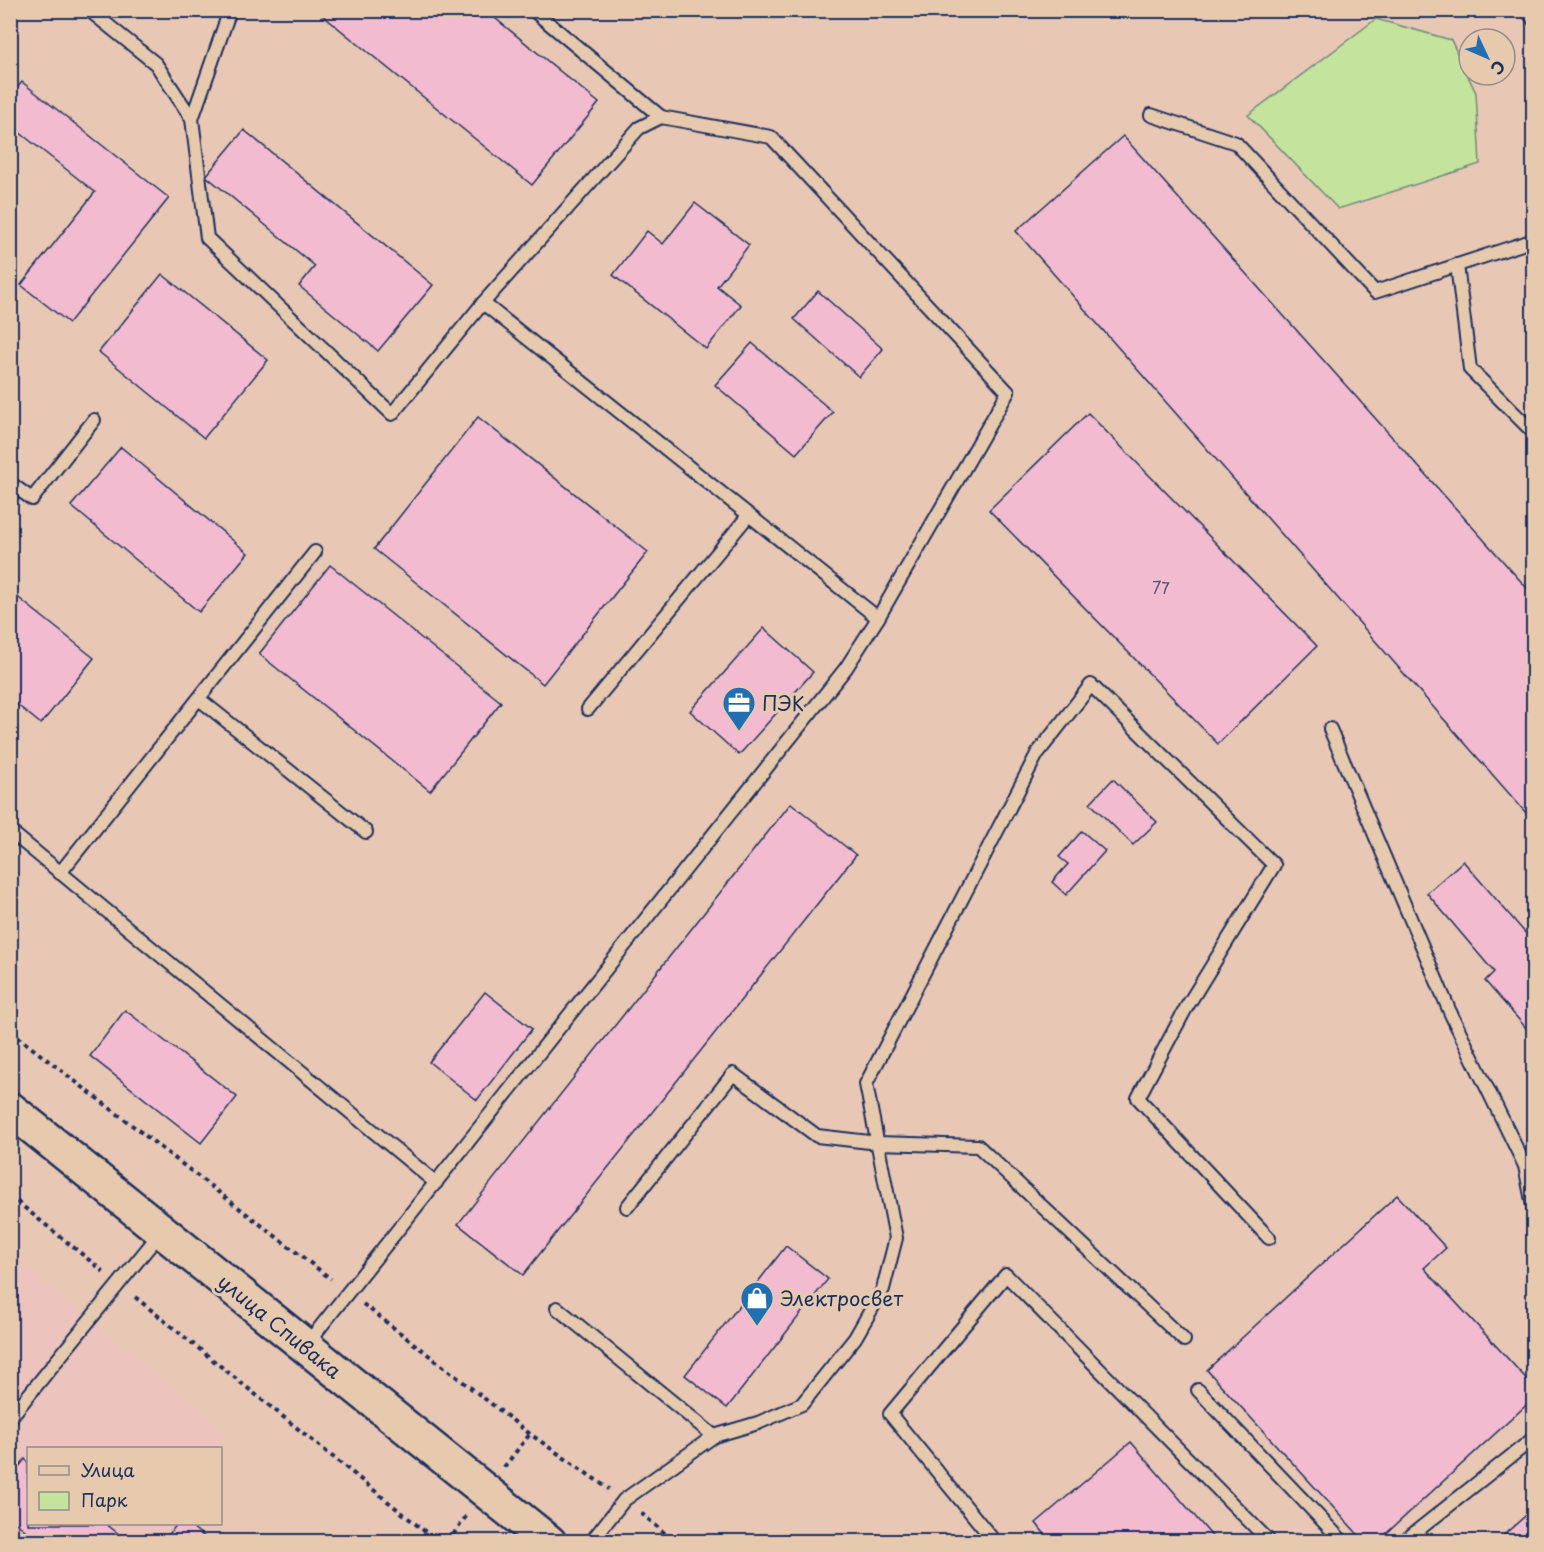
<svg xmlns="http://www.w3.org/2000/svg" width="1544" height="1552" viewBox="0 0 1544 1552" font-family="'Playpen Sans',sans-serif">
<rect width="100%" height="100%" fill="#e9c7b5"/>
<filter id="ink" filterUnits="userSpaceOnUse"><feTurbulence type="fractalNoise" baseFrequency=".0167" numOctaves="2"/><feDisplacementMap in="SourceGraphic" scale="12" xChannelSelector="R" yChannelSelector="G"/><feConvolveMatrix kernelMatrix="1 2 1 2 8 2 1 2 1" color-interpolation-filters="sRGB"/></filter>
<g filter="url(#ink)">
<path fill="#ecc3bd" d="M10,1255L227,1432L214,1448H28V1524H205L226,1541H11Z"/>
<path fill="#c4e39c" stroke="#70897d" stroke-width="1.5" d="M1376,19L1451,40L1476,93L1480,164L1338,209L1248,115Z"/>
<g fill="#f3bbd0" stroke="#1b2f5e" stroke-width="1.5">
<path d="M316,10H485L599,103L532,185Z"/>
<path d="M22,82L169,198L69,323L21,285L95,192L10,125V96Z"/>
<path d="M244,130L433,285L378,351L299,286L315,266L206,176Z"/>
<path d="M1123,136L1534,596V822L1016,231Z"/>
<path d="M695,203L749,245L717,286L741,305L706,349L613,275L647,231L663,244Z"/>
<path d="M162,274L268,360L204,438L99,352Z"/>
<path d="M818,291L883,349L859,377L794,319Z"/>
<path d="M752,343L833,412L796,454L715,385Z"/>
<path d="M1088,413L1317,646L1218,744L989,510Z"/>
<path d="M478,417L648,552L543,684L374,549Z"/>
<path d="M121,447L248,553L199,612L71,506Z"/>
<path d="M330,565L501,702L430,791L259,654Z"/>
<path d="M10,591L94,658L41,724L10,699Z"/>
<path d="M764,628L813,672L739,755L690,711Z"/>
<path d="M1113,779L1157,822L1133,845L1090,803Z"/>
<path d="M791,803L856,855L523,1275L458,1224Z"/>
<path d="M1082,831L1105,851L1066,895L1052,882L1068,864L1059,857Z"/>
<path d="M1463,861L1534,943V1037L1485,981L1494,972L1427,893Z"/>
<path d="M485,992L532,1029L477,1100L429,1062Z"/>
<path d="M125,1010L237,1097L201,1143L90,1056Z"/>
<path d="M1397,1195L1446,1248L1424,1268L1534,1387V1398L1377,1542H1365L1207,1370Z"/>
<path d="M786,1246L828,1279L727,1408L685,1375Z"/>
<path d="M1131,1442L1217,1542H1051L1036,1523Z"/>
<path d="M25,1459L28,1462V1524H106L129,1542H40L10,1518V1478Z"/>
<path d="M1534,1508V1542H1496Z"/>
<path d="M177,1524H188L211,1542H163Z"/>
</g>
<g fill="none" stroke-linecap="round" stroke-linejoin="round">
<g stroke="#1b2f5e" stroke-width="16">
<g id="service">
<path d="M89,10L156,64L192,119L207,238L392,414L483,303L639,128L661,117L771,137L1008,392L878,618"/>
<path d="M533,10L661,117"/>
<path d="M1527,10L1534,20"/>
<path d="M1151,115L1236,143L1375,292L1534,240"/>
<path d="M192,119L230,10"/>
<path d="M1457,265L1470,369L1534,433"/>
<path d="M10,483L32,499L94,420"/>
<path d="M199,699L366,832"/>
<path d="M588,709L748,516"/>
<path d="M1330,729L1450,1012L1525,1166L1534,1211"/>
<path d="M10,831L436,1183"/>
<path d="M60,873L315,552"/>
<path d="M627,1207L733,1074L817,1136L878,1143L978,1146L1184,1340"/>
<path d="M557,1308L714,1436L624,1500L591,1542"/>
<path d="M306,1345L846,668L878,618L483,303"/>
<path d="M1198,1390L1343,1542"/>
<path d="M10,1418L161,1232"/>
<path d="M714,1436L758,1423L802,1404L855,1338L883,1289L896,1238L866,1084L1037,754L1091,685L1274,865L1186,1008L1138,1098L1269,1238"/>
<path d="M995,1542L890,1414L1006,1275L1270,1542"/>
<path d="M1403,1542L1534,1438"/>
</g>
</g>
<g stroke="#1b2f5e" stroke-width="38">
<path id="secondary" d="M10,1109L549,1542"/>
</g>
<g stroke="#1b2f5e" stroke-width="4" stroke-dasharray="4.5 4.5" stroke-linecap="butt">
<path d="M10,1031L331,1279"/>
<path d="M10,1196L104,1272"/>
<path d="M135,1297L438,1542"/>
<path d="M363,1304L530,1434L609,1489"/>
<path d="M504,1467L530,1434"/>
<path d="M641,1513L675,1542"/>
<path d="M448,1542L467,1515"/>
</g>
<use href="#service" stroke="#e7caae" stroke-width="12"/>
<use href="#secondary" stroke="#e7caae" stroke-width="33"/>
</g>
</g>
<defs>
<g id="office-pin" transform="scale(1.725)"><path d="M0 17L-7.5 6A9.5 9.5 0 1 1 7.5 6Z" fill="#1f6fb2" stroke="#e7caae"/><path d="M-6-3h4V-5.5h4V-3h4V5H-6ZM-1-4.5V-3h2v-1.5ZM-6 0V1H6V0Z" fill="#fff"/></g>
<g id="shop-pin" transform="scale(1.725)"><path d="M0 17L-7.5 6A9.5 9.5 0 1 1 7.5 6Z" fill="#1f6fb2" stroke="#e7caae"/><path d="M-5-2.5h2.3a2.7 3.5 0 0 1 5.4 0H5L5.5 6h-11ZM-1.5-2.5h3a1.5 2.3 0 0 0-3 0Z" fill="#fff"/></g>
</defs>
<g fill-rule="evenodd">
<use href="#office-pin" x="739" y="703"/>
<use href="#shop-pin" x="757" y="1298"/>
</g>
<g text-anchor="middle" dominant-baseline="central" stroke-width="6" stroke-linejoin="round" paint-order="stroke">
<g font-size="16" fill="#51527a">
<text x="1161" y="587">77</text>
</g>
<g font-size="20" fill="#1b2f5e" stroke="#e7caae" text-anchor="start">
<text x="762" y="703">ПЭК</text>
<text x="780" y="1298">Электросвет</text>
</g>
<g font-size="20" fill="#1b2f5e" stroke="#e7caae">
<text transform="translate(280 1326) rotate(39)">улица Спивака</text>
</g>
</g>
<rect width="1544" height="1552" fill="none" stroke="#e7caae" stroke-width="36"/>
<rect x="18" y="18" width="1508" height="1516" fill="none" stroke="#1b2f5e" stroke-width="2" filter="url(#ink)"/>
<rect x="27" y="1447" width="195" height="78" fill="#e7caae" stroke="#958c8e" stroke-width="1.5"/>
<rect x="39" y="1466" width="30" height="9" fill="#e7caae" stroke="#958c8e" stroke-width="1.5"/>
<text x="81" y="1477" font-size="18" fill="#1b2f5e">Улица</text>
<rect x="39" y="1492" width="30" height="18" fill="#c4e39c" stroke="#958c8e" stroke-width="1.5"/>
<text x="81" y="1507" font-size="18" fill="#1b2f5e">Парк</text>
<g transform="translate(1487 57) rotate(134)"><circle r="28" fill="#e7caae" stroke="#958c8e" stroke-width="1.5"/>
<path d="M0-4.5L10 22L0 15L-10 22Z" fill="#1f6fb2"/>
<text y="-9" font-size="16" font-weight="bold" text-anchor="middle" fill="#1b2f5e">С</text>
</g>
</svg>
